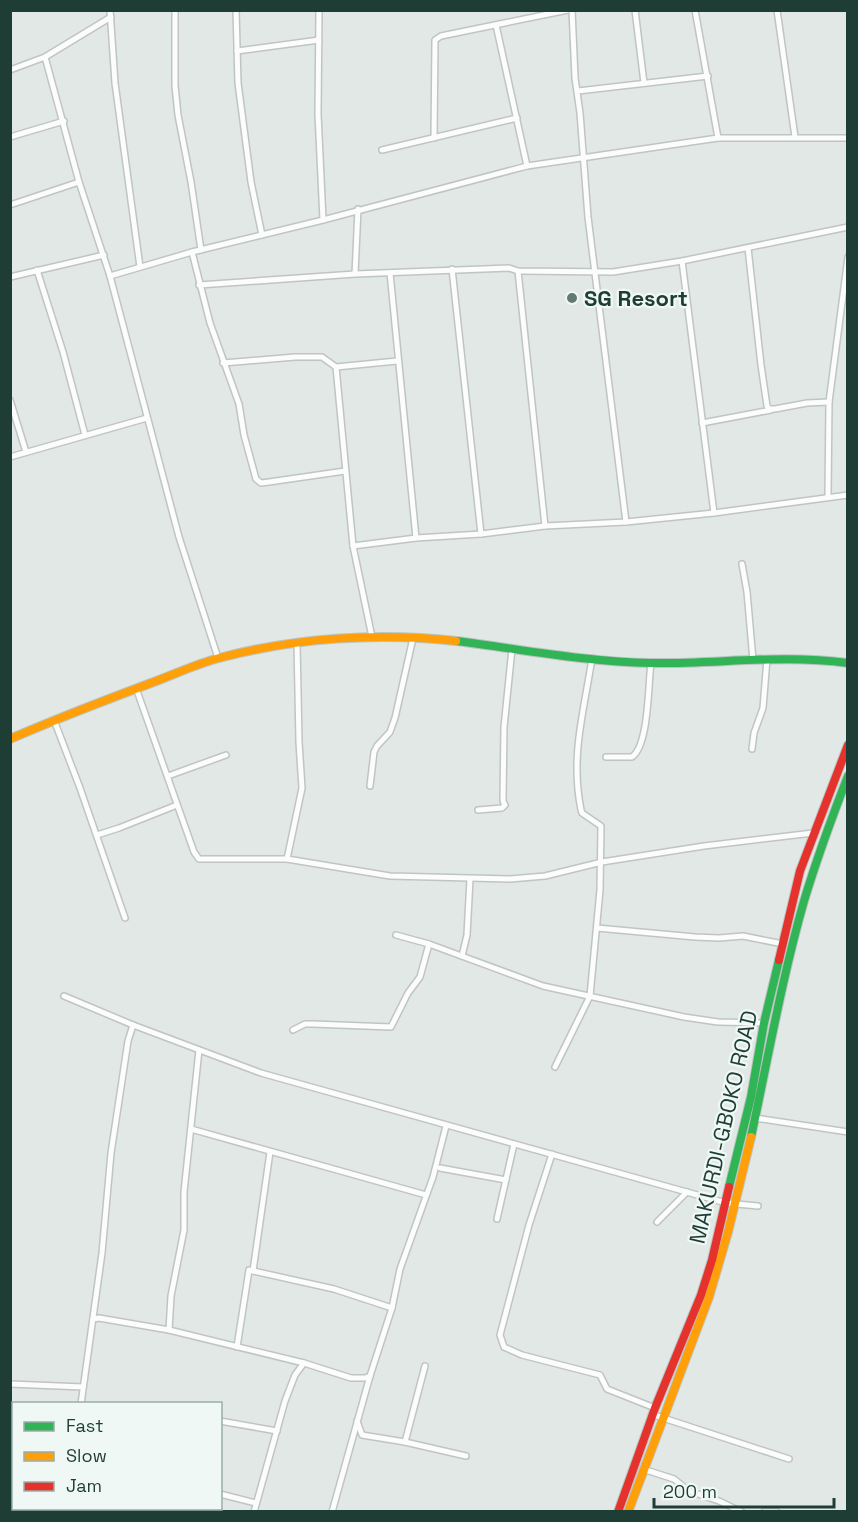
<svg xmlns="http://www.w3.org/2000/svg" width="858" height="1522" viewBox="0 0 858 1522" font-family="'Space Grotesk',sans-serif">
<rect width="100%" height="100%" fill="#e2e8e5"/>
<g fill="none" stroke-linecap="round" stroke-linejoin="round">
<g stroke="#bfc5c2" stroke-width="8">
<g id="street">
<path d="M110,10L115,83L140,267"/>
<path d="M175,10V86L178,115L191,182L201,250"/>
<path d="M236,10L238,83L251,182L262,235"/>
<path d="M319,10L318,114L323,220"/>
<path d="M572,10L575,78L580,113L588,217L626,522"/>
<path d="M635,10L644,83"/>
<path d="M695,10L718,138"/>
<path d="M777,10L795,137"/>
<path d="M496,25L527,166"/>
<path d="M237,51L319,40"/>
<path d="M45,57L79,182L110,276L179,537L218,658"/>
<path d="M10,70L45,57L111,17"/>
<path d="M578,91L708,76"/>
<path d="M10,137L64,121"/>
<path d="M434,138L435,40L441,36L568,10"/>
<path d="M382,150L517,118"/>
<path d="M10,205L79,182"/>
<path d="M748,248L761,365L767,406L769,409H775L807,403L829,402"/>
<path d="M192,252L210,323L239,404L244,435L256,479L261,483L269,482L345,471"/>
<path d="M682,261L714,513"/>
<path d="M452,269L481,534"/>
<path d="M37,270L63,352L85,435"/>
<path d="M518,271L545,526"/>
<path d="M390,273L416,538"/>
<path d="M355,274L358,209"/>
<path d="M110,276L192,252L323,220L527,166L718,138H848"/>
<path d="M10,277L104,255"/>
<path d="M199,285L355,274L509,268L518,271L613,272L682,261L848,227"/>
<path d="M223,363L295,357H322L336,367L397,361"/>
<path d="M336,367L353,546L372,637"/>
<path d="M10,400L26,452"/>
<path d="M702,423L771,410"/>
<path d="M10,457L147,418"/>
<path d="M828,497L829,402L848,257"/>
<path d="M353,546L416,538L481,534L545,526L626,522L714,513L848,495"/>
<path d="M742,564L747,592L753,660"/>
<path d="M136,688L194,852L199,859H287L390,876L510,879L545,876L602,862L704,846L813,833"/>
<path d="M54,720L80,788L125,918"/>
<path d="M752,749L754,733L763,708L767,659"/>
<path d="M606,757H632C649,745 648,685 651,663"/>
<path d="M168,776L226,755"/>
<path d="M370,786L374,752L377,746L390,732L395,718L413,638"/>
<path d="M478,810L502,808L505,805L503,801L504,727L512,649"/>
<path d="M97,835L119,828L177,805"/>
<path d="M287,859L302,788L299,742L297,643"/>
<path d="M597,928L695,937L719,938L743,936L783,944"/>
<path d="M396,935L429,944L543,986L684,1017L718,1022L764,1023"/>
<path d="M462,956L467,935L470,879"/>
<path d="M64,996L133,1025L261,1073L726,1203L758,1206"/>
<path d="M293,1030L305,1024H313L391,1027L408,993L420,977L429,944"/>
<path d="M555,1067L590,996L600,890L601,826L582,813L581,810C570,755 584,712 592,658"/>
<path d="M755,1118L848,1132"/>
<path d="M191,1129L426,1195"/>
<path d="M552,1154L529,1225L500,1335L504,1347L522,1355L600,1375L607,1389L655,1408"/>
<path d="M440,1168L506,1180"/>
<path d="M497,1219L514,1144"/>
<path d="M657,1222L687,1192"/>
<path d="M253,1271L270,1152"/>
<path d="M93,1319L99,1318L169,1330L304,1363L351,1378H365L370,1376"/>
<path d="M169,1330L171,1296L184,1230V1192L199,1050"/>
<path d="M237,1347L249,1270L334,1289L392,1308"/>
<path d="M10,1384L83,1387"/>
<path d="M81,1404L102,1253L111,1153L128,1041L133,1025"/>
<path d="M654,1415L789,1459"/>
<path d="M220,1421L277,1431"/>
<path d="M357,1421L362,1435L405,1442L425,1366"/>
<path d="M405,1442L466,1456"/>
<path d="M10,1452H14"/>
<path d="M643,1469L674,1479L689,1491L719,1501L742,1512"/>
<path d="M220,1494L256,1503"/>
<path d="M74,1512L75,1508"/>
<path d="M138,1512L139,1508"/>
<path d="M254,1512L285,1401L295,1375L304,1363"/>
<path d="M332,1512L370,1376L392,1308L400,1269L433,1177L446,1126"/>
<path d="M764,1512H777"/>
</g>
</g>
<g stroke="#bbc4c1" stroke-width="10">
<g id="fast">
<path d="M456,641C520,649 586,662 651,663C717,664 783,654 848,663"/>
<path d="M751,1137C768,1058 782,978 804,901C817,858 832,817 848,776"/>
<path d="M729,1187L751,1097L764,1023L779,960"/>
</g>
</g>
<g stroke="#bbc4c1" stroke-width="10">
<g id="slow">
<path d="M10,739C56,719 103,701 151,683C173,675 196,664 219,658C295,638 378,632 456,641"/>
<path d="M628,1512L709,1297L728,1232L751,1137"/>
</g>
</g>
<g stroke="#bbc4c1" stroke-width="10">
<g id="jam">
<path d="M779,960L800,871L848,745"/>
<path d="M618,1512L655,1408L701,1295L712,1260L729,1187"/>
</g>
</g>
<use href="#street" stroke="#fbfcfb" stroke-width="5"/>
<use href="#fast" stroke="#30b455" stroke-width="8"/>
<use href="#slow" stroke="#ff9f0a" stroke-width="8"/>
<use href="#jam" stroke="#e5322d" stroke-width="8"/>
</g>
<circle fill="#637973" stroke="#eff8f4" stroke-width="2" cx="572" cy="298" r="6"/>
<g text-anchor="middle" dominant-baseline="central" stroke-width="4.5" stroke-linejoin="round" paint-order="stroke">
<g font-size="22" font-weight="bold" fill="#1e3d35" stroke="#eff8f4" text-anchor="start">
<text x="584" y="298">SG Resort</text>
</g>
<g font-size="22" fill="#1e3d35" stroke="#eff8f4">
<text transform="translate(723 1127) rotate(-77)">MAKURDI-GBOKO ROAD</text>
</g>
</g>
<rect width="858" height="1522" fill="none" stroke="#1e3d35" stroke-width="24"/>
<rect x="12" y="1402" width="210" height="108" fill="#eff8f4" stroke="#9bada8" stroke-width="1.5"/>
<rect x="24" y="1422" width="30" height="9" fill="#30b455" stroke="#9bada8" stroke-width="1.5"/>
<text x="66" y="1432" font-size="18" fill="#1e3d35">Fast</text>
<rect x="24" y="1452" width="30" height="9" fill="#ff9f0a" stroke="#9bada8" stroke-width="1.5"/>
<text x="66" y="1462" font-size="18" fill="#1e3d35">Slow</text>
<rect x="24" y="1482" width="30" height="9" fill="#e5322d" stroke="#9bada8" stroke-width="1.5"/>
<text x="66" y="1492" font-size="18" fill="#1e3d35">Jam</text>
<path d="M654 1498v9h180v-9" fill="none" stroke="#1e3d35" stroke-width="3"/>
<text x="663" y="1498" font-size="18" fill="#1e3d35" stroke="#eff8f4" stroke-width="4.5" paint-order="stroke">200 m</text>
</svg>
